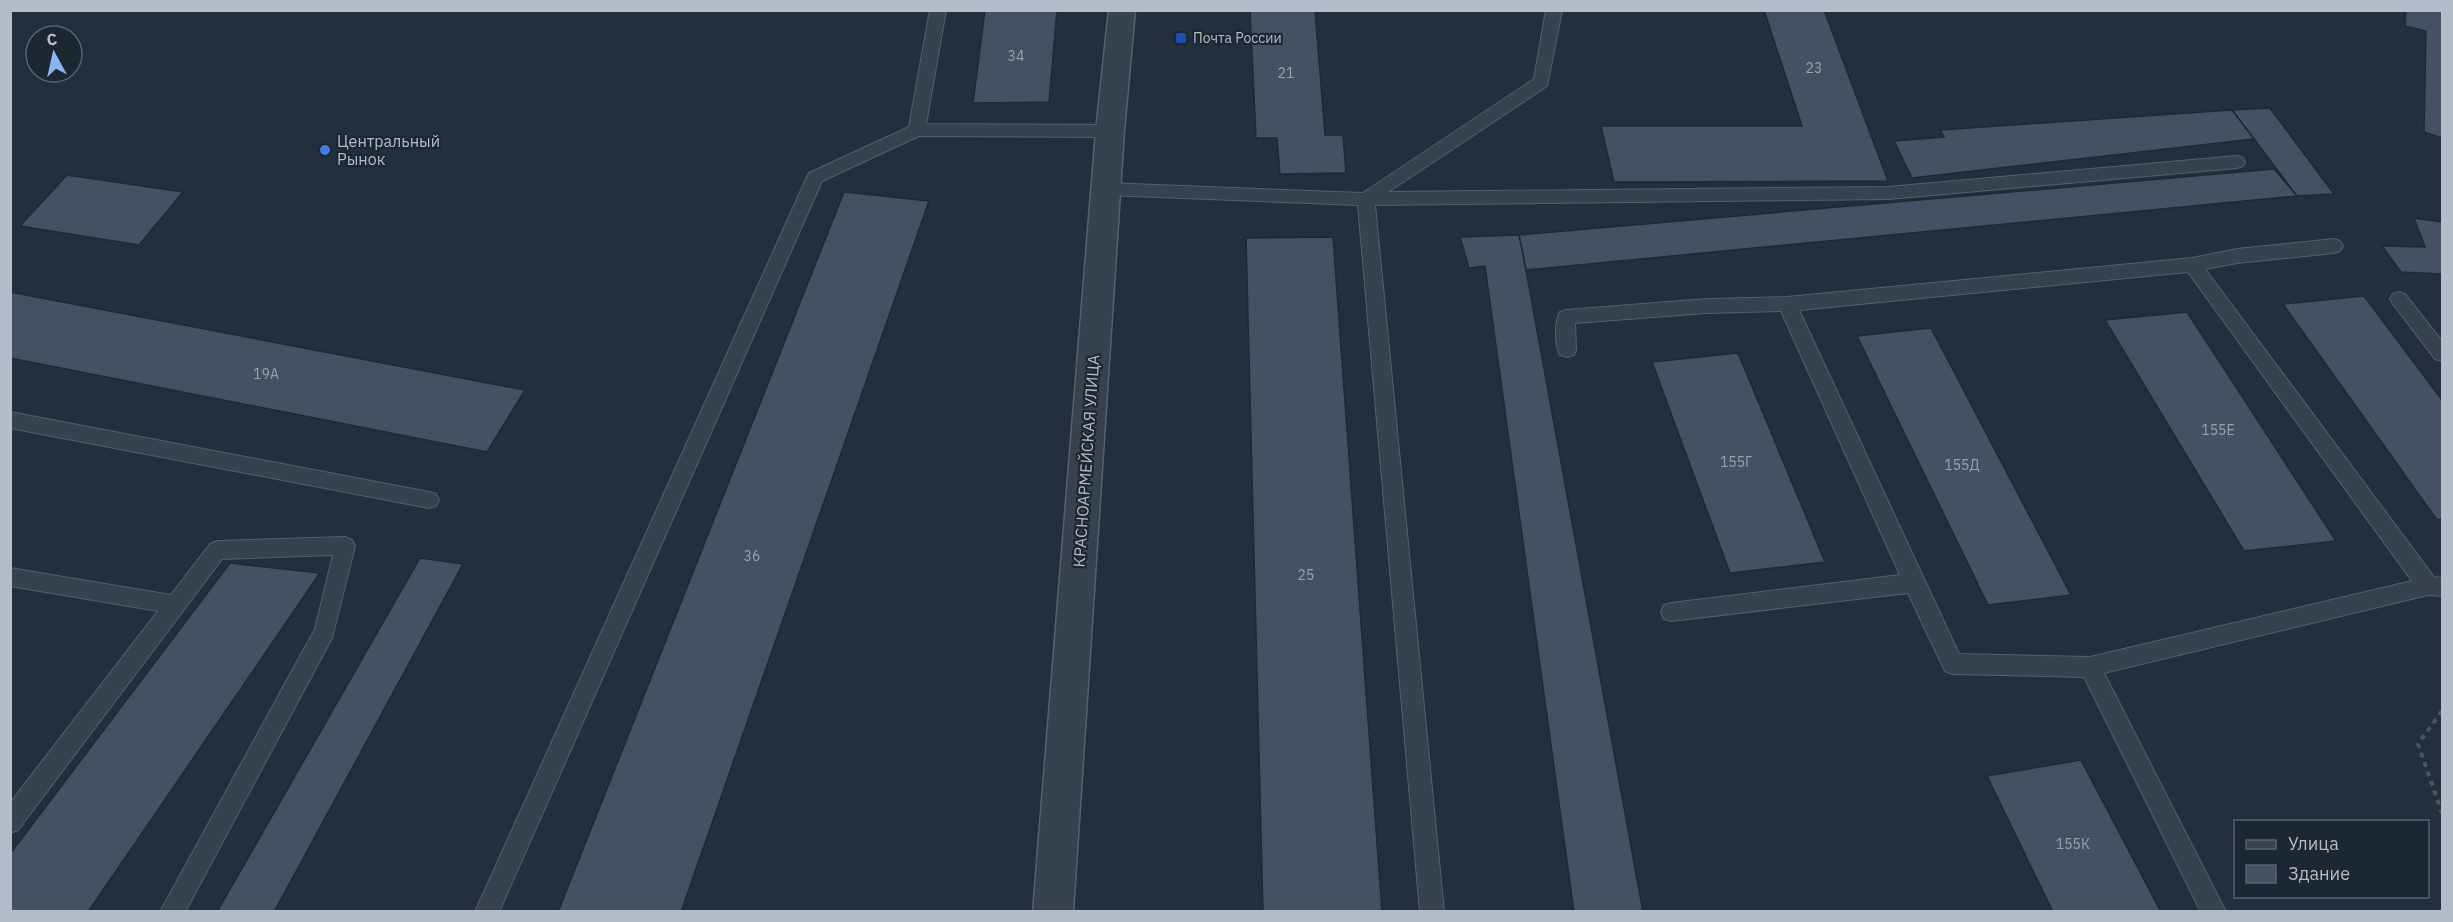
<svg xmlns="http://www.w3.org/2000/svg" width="2453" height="922" viewBox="0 0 2453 922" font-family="'IBM Plex Sans',sans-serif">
<rect width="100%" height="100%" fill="#242f3e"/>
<g fill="#455162" stroke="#1f2835" stroke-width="1.5">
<path d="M985,10H1057L1049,102L973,103Z"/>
<path d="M1250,10H1315L1325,135H1343L1346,173L1280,174L1277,138H1256Z"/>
<path d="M1764,10H1824L1888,181L1614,182L1601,126H1802Z"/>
<path d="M2406,10H2442V138L2424,132L2426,31L2405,26Z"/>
<path d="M2270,108L2334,194L2297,196L2232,110Z"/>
<path d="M2232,110L2254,139L1912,178L1894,141L1944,137L1940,130Z"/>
<path d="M2274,169L2297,196L1526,270L1519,235Z"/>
<path d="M67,175L183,192L139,245L20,226Z"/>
<path d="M844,192L929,201L681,912H558Z"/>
<path d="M2414,218L2442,222V274L2401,272L2382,246L2425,247Z"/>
<path d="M1519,235L1526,270L1643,912H1574L1485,266L1469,268L1460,237Z"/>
<path d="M1333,237L1382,912H1263L1246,238Z"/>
<path d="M10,292L525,390L487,452L10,358Z"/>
<path d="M2364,296L2442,400V519L2437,520L2283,304Z"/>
<path d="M2187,312L2336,541L2244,551L2105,320Z"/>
<path d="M1931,328L2071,595L1988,605L1857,336Z"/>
<path d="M1738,353L1825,562L1730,573L1652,362Z"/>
<path d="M420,558L463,564L274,912H217Z"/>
<path d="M230,563L320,573L88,912H10V854Z"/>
<path d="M2081,760L2161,912H2053L1987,776Z"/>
</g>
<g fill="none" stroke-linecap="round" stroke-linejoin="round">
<g stroke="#565f6c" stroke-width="2">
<g id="service">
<path d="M930,10H946L926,124L1110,125L1116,127L1118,131L1116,135L1110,137L919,136L822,181L499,912H475L807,177L809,173L909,127Z"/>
<path d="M1546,10H1562L1547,86L1388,192L1888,187L2237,156L2243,158L2245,162L2243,166L2237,168L1888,199L1375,205L1444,912H1420L1358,205L1106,195L1100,193L1098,189L1100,185L1106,183L1363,193L1534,79Z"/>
<path d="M2334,239L2340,241L2343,246L2340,251L2334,253L2237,263L2205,269L2434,577L2442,578V596L2428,595L2104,673L2226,912H2201L2084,677L1953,674L1945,671L1908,593L1671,621L1664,619L1661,612L1664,605L1671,603L1900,575L1781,311L1707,313L1575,323L1576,350L1574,355L1567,357L1560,355C1555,345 1554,322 1560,312L1566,310L1707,299L1787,297L2192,258L2237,249ZM2188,272L2412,581L2090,657L1959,654L1799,310Z"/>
<path d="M2399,292L2405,294L2442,341V361L2435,359L2393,304L2390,299L2393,294Z"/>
<path d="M10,412L429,492L436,494L439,500L436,506L429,508L10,428Z"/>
<path d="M345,537L352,540L355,546L332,638L185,912H160L315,629L333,555L222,559L18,830L10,833V803L158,611L10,586V568L171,595L210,544L217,541Z"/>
</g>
</g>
<g stroke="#565f6c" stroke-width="3">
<path id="tertiary" d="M1109,10H1135L1124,131L1073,912H1033L1096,131Z"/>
</g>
<path stroke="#44595c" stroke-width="4" stroke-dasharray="5 5" stroke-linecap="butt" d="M2442,711L2418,744L2442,813"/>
<use href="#service" fill="#38414e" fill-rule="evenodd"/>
<use href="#tertiary" fill="#38414e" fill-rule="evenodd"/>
</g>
<rect fill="#1a4fb4" stroke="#1d2633" stroke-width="2" x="1175" y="32" width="12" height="12" rx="3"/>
<circle fill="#3f7fe0" stroke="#1d2633" stroke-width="2" cx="325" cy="150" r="6"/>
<g text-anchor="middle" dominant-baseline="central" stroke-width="4.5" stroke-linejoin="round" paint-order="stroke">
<g font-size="14" fill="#b4bcc9" stroke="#1d2633" text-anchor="start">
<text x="1193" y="38">Почта России</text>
</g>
<g font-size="14" fill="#98a1af">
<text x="1016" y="56">34</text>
<text x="1814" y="68">23</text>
<text x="1286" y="73">21</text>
<text x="266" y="374">19А</text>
<text x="2218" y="430">155Е</text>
<text x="1736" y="462">155Г</text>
<text x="1962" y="465">155Д</text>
<text x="752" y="556">36</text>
<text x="1306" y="575">25</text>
<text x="2073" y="844">155К</text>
</g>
<g font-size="16" fill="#b4bcc9" stroke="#1d2633" text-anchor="start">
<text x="337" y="141">Центральный<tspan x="337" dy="18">Рынок</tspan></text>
</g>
<g font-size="16" fill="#b4bcc9" stroke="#1d2633">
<text transform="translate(1086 461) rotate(-86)">КРАСНОАРМЕЙСКАЯ УЛИЦА</text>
</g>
</g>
<rect width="2453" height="922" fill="none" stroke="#b4bcc9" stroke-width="24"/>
<rect x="2234" y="820" width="195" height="78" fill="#1d2633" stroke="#59626f" stroke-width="1.5"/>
<rect x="2246" y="840" width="30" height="9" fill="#38414e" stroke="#59626f" stroke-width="1.5"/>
<text x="2288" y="850" font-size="18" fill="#b4bcc9">Улица</text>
<rect x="2246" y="865" width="30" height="18" fill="#455162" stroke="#59626f" stroke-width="1.5"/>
<text x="2288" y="880" font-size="18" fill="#b4bcc9">Здание</text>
<g transform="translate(54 54) rotate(352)"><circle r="28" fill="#1d2633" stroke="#59626f" stroke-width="1.5"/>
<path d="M0-4.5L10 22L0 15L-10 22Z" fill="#8ab4f8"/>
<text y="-9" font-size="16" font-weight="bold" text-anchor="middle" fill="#b4bcc9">С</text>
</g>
</svg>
